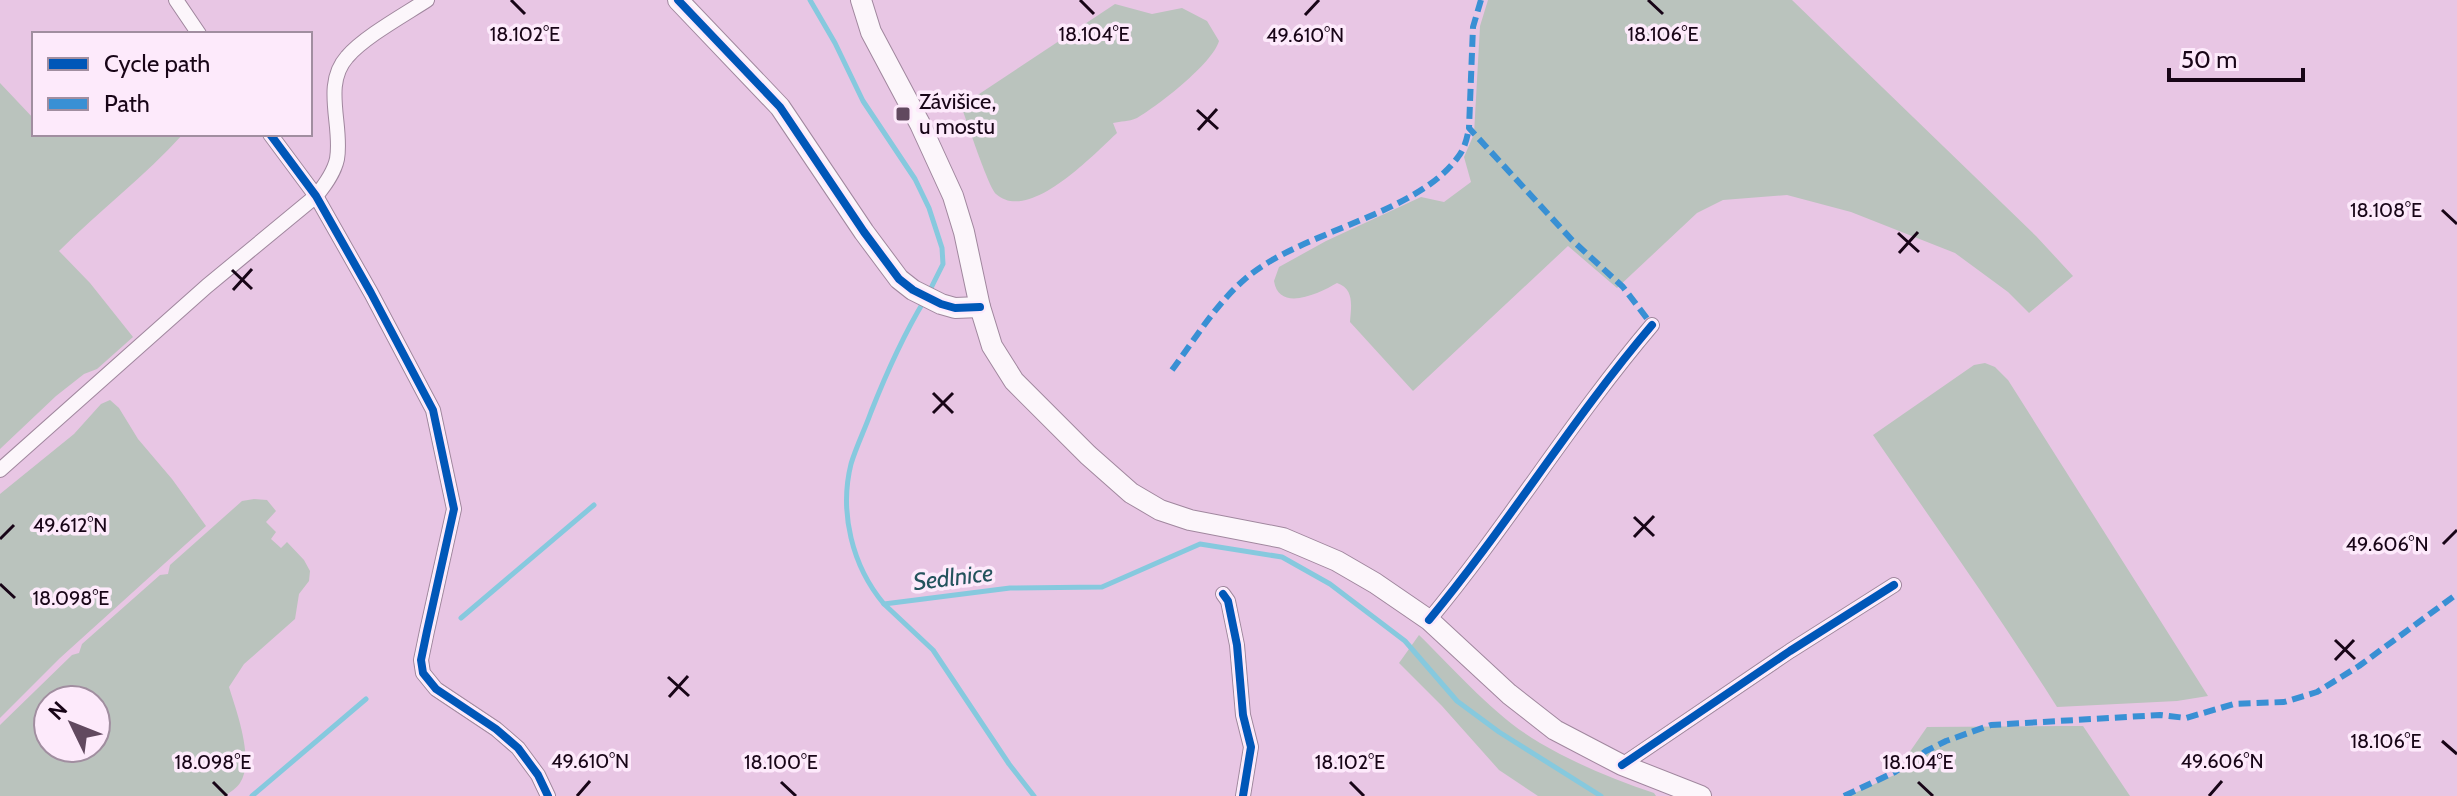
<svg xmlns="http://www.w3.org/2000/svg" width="2457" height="796" viewBox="0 0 2457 796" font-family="Cabin,sans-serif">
<rect width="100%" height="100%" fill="#e8c6e4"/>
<g fill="#bac3bd" fill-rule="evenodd">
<path d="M1488,0H1792L2036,236L2073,276L2029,313L2008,292L1955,253L1851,212L1787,195L1723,200L1697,213L1617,288L1568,246L1413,391L1350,322C1351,307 1355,289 1337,283C1320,293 1279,313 1274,281L1279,267L1326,241L1421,197L1444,202L1471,182L1464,157L1474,134L1480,26Z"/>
<path d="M1115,4L1152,14L1182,8L1207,21L1219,41C1212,64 1159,105 1137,118C1128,122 1121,121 1113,123L1117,133C1094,154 1029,224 996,194C988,186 967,121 961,106Z"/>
<path d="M0,83L34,119V134H183C145,176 99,211 59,251L90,283L133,337L97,369L84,374L56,396L0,449Z"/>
<path d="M1985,363L1995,367L2008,380L2208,696L2177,701L2057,707C1998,614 1935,525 1873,435L1974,365Z"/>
<path d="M110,400L119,408L138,439L172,479L206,526L60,658L0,718V494L74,434L101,404Z"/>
<path d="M254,499L267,500L276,511L266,522L276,532L271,539L281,548L287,542L304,560L310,571L309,581L299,594L295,619L244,664L229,687C236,710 255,760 240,783C237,788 230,792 225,796H0V725L72,655L79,653L82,644L160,575L168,574L170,565L242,501ZM48,700H96V748H48Z"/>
<path d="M1419,635C1457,672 1494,716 1540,743C1576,764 1615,780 1654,793L1656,796H1538L1499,770L1442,706L1399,663Z"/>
<path d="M2065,726H2083L2130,796H1848L1901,772L1909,753L1927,727Z"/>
</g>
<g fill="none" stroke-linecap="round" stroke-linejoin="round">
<g stroke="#86c9de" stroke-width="5">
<path d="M810,0L835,43L863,101L915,179L929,208L942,248L943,264L929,292"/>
<path d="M924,301C903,336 886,374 871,412C865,429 856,447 851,464C839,512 852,566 884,604L1010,588L1102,587L1200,544L1282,557L1330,584L1405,641L1457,701L1499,732L1601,796"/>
<path d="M884,604L933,650L1009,764L1034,796"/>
<path d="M461,618L594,505"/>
<path d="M252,796L366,699"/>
</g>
<g stroke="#a0879e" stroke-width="16">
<g id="street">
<path d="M176,0L199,34"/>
<path d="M270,134L316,196L371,293L433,410L454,509L427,631L421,660L423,673L436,689L496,729L518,748L538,775L548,796"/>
<path d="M0,470L207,286L316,196C325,185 334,173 337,159C343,126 322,85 347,57C364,37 404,15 427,0"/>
<path d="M1223,594L1228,601L1237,645L1243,715L1251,747L1243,796"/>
<path d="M1429,620C1508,525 1572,419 1652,325"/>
<path d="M1622,765L1790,651L1894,585"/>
</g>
</g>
<g stroke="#a0879e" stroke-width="22">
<g id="secondary">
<path d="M678,0L780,107L864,232L899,279L913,290L941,304L955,308L980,307"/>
<path d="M861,0L871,32L920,124L953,196L964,232L980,307L992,346L1014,381L1088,455L1131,493L1160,510L1190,520L1283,538L1337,561L1375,583L1429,620L1509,694L1555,730L1622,765L1701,796"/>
</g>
</g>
<use href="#street" stroke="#fcf6fb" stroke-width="14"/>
<use href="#secondary" stroke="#fcf6fb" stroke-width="20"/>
<g stroke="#3990d4" stroke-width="6" stroke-dasharray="12 6" stroke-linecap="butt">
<path d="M1481,0L1473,27L1469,128L1572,240L1623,287L1652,325"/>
<path d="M1172,370C1195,339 1216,304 1245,279C1300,231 1417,215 1458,157C1465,148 1467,138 1469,128"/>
<path d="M1844,796L1895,772L1926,751L1946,741L1991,725L2160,715L2186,718L2234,704L2284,702L2317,692L2359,666L2457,594"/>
</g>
<g stroke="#fdeafb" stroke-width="13">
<g id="cycleway">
<path d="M678,0L780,107L864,232L899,279L913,290L941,304L955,308L980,307"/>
<path d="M270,134L316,196L371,293L433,410L454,509L427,631L421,660L423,673L436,689L496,729L518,748L538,775L548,796"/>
<path d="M1223,594L1228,601L1237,645L1243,715L1251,747L1243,796"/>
<path d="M1429,620C1508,525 1572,419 1652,325"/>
<path d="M1622,765L1790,651L1894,585"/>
</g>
</g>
<use href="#cycleway" stroke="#0057b8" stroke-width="8"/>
</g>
<path fill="none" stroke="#180517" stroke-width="3" d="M511,0L525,14M1080,0L1094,14M1648,0L1663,14M1305,15L1319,0M1197,110L1218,129M1198,130L1217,109M2442,210L2457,224M1898,233L1919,252M1899,253L1918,232M232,270L252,289M233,290L252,269M933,393L953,413M933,413L953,393M1634,517L1654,536M1634,537L1654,516M0,539L14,525M2443,544L2457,530M0,584L15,598M2335,640L2355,659M2335,660L2354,640M668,677L689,696M669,697L688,676M2442,741L2457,754M213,782L227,796M781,782L796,796M1350,782L1364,796M1918,782L1933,796M577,796L590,781M2209,796L2222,781"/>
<rect fill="#61495f" stroke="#fdeafb" stroke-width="3" x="895" y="106" width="16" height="16" rx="4"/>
<g text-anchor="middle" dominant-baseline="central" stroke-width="7" stroke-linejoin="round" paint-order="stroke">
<g font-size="22" fill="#180517" stroke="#fdeafb" text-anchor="start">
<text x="919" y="101">Závišice,<tspan x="919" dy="25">u mostu</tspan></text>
</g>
<g font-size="24" font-style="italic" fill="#23535c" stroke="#fdeafb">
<text transform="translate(953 577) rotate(-7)">Sedlnice</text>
</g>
</g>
<g font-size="20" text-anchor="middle" fill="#180517" stroke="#fdeafb" stroke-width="7" stroke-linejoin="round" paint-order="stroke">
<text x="525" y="41">18.102°E</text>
<text x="1094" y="41">18.104°E</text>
<text x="1663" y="41">18.106°E</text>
<text x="1305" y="42">49.610°N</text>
<text x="2386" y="217">18.108°E</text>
<text x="70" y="532">49.612°N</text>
<text x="2387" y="551">49.606°N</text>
<text x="71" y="605">18.098°E</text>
<text x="2386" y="748">18.106°E</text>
<text x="590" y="768">49.610°N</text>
<text x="2222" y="768">49.606°N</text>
<text x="213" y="769">18.098°E</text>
<text x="781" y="769">18.100°E</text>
<text x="1350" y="769">18.102°E</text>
<text x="1918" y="769">18.104°E</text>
</g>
<rect x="32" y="32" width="280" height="104" fill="#fdeafb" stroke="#a18ea0" stroke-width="2"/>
<rect x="48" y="58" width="40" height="12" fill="#0057b8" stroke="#a18ea0" stroke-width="2"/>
<text x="104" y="72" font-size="24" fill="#180517">Cycle path</text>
<rect x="48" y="98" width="40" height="12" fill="#3990d4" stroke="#a18ea0" stroke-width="2"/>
<text x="104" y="112" font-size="24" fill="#180517">Path</text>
<g transform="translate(72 724) rotate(313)"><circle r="38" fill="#fdeafb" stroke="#a18ea0" stroke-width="2"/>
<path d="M0-6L14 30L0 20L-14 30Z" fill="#61495f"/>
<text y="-12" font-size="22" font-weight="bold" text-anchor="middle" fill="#180517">N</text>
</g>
<path d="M2169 68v12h134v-12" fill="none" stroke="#180517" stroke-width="4"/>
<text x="2181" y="68" font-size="24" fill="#180517" stroke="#fdeafb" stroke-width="6" paint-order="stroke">50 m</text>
</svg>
